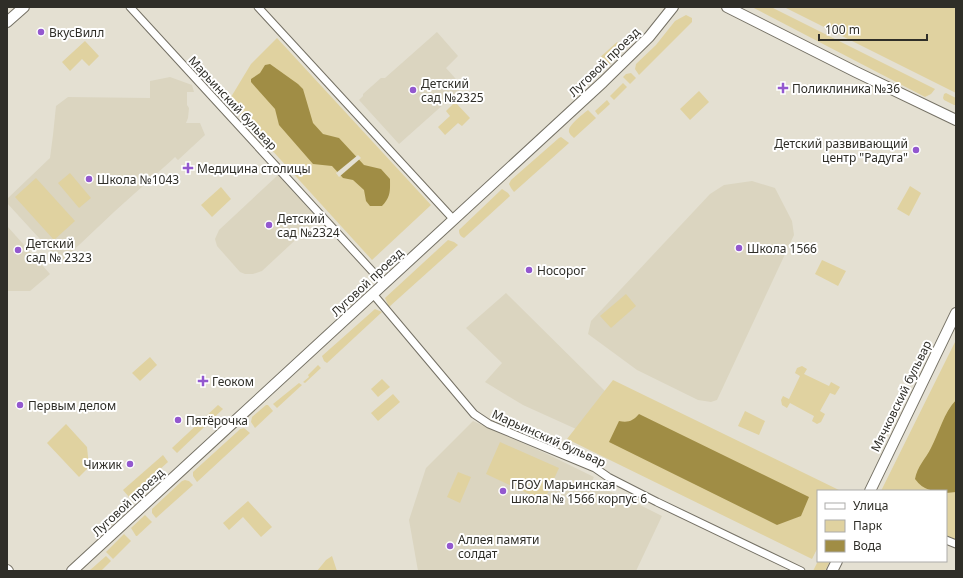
<svg xmlns="http://www.w3.org/2000/svg" width="963" height="578" viewBox="0 0 963 578" font-family="'Noto Sans',sans-serif">
<rect width="100%" height="100%" fill="#e4e0d2"/>
<g fill="#dbd5c0">
<path d="M437,32L458,56L446,68L463,87L399,144L359,100L363,96V94L381,78H385Z"/>
<path d="M170,77L192,85L194,92H187V105L189,108L188,118L186,123H200L205,135L178,160L175,157L173,159L115,211L61,262L7,203V199L50,158L53,135L56,106L68,97L150,98V81Z"/>
<path d="M278,175L318,219L262,271L253,274H245L240,272L217,246L215,239L219,230Z"/>
<path d="M752,181L775,188L792,221L794,235L717,400L711,402L698,400L637,370L588,334L591,321L710,194L724,185Z"/>
<path d="M7,226L50,274L30,291H7Z"/>
<path d="M506,293L607,393L576,429L523,405L485,382L502,363L466,328Z"/>
<path d="M473,421L547,454L594,477L591,483L634,502L662,516L636,571H418L409,520L426,468Z"/>
</g>
<g fill="#e0d2a0">
<path d="M752,7H771L935,89L931,94L925,97Z"/>
<path d="M784,7H956V93Z"/>
<path d="M686,15L692,18V22L639,75L635,69L636,64L656,45L675,21Z"/>
<path d="M277,38L431,205L372,260L228,102L251,64Z"/>
<path d="M85,41L99,56L89,66L82,59L70,71L62,62Z"/>
<path d="M617,42L624,50C621,53 609,67 604,66C601,66 599,63 597,60Z"/>
<path d="M631,73L636,78L630,84L623,77L626,74Z"/>
<path d="M623,83L627,87L614,100L610,96Z"/>
<path d="M699,91L709,102L690,120L680,109Z"/>
<path d="M946,93L956,98V105H954L944,100L943,98L944,94Z"/>
<path d="M607,100L610,104L598,115L595,111Z"/>
<path d="M455,102L470,118L462,126L458,123L445,135L438,127L450,116L446,111Z"/>
<path d="M588,110L596,118L574,138C572,136 568,133 569,130C569,125 584,113 588,110Z"/>
<path d="M561,137L569,143L514,192L511,188L509,184L511,180L559,138Z"/>
<path d="M70,173L91,198L79,208L58,183Z"/>
<path d="M36,178L75,221L54,240L15,197Z"/>
<path d="M910,186L921,193L909,216L897,209Z"/>
<path d="M221,187L231,199L212,217L201,205Z"/>
<path d="M502,189L508,193L510,196L464,238C460,236 459,234 459,230Z"/>
<path d="M448,240L454,242L458,245L389,307L385,298Z"/>
<path d="M822,260L846,271L838,286L815,274Z"/>
<path d="M626,294L636,306L611,328L600,316Z"/>
<path d="M375,309L382,312L327,363L324,361L322,356Z"/>
<path d="M956,340V541L946,536V491H881Z"/>
<path d="M150,357L157,365L140,381L132,373Z"/>
<path d="M318,365L321,368L305,383L303,382L309,377L308,375Z"/>
<path d="M802,366L807,369L804,374L829,386L831,382L840,387L835,395L830,393L820,411L825,414L821,422L817,424L812,421L814,416L790,403L787,408L782,405L781,400L783,396L789,399L800,376L795,373L797,368Z"/>
<path d="M382,379L390,387L378,397L371,389Z"/>
<path d="M613,380L841,491H818V547L812,559L567,439Z"/>
<path d="M299,383L302,385L277,408L273,404Z"/>
<path d="M393,394L400,402L378,421L371,413Z"/>
<path d="M218,405L223,409L177,453L172,448Z"/>
<path d="M266,405H268L273,411L255,428L251,422L252,417Z"/>
<path d="M745,411L765,421L759,435L738,426Z"/>
<path d="M66,424L87,447L89,467L79,477L47,443Z"/>
<path d="M244,428L250,433L197,482L193,476V472L237,432L240,429Z"/>
<path d="M500,442L559,468L544,501L486,474Z"/>
<path d="M163,455L168,462L129,497L123,490Z"/>
<path d="M458,472L471,477L460,503L447,497Z"/>
<path d="M185,480L189,481L193,485L156,518L152,513V509L182,481Z"/>
<path d="M248,501L272,527L261,537L243,517L229,530L223,523Z"/>
<path d="M145,515L152,522L137,536H136L131,528Z"/>
<path d="M124,534L131,541L113,559L106,552Z"/>
<path d="M106,556L111,561L101,571H89Z"/>
<path d="M332,556L337,571H317L326,560Z"/>
<path d="M818,561H830L825,571H813Z"/>
</g>
<g fill="#a08d45">
<path d="M270,64L298,84L303,89L313,123L323,134L339,138L364,165L381,169L390,179C390,191 391,196 382,206H370L366,201L364,190L353,180L343,178L332,166L313,164L279,125L275,109L251,82V79L260,73L265,65Z"/>
<path d="M956,400V492L946,493V491C932,491 924,491 915,479C917,467 926,458 931,448C939,433 944,412 956,400Z"/>
<path d="M639,414L809,497L801,516L777,525L609,442L619,421C628,423 633,421 639,414Z"/>
</g>
<path fill="#e4e0d2" d="M358,155L361,158L339,177L336,173Z"/>
<g fill="none" stroke-linecap="round" stroke-linejoin="round">
<g stroke="#747064" stroke-width="9">
<g id="street">
<path d="M130,7L384,284"/>
<path d="M258,7L454,220"/>
<path d="M373,294L474,414L489,424L595,468L608,477L657,502L801,571"/>
<path d="M946,540L956,544"/>
</g>
</g>
<g stroke="#747064" stroke-width="12">
<g id="secondary">
<path d="M727,7L856,72L956,120"/>
<path d="M7,22L24,7"/>
<path d="M870,491L956,313"/>
<path d="M7,570L8,571"/>
<path d="M72,571L603,82L649,37L673,7"/>
<path d="M832,571L837,561"/>
</g>
</g>
<use href="#street" stroke="#fff" stroke-width="7"/>
<use href="#secondary" stroke="#fff" stroke-width="10"/>
</g>
<g fill="#9358cf" stroke="#fff" stroke-width="1.5">
<circle cx="41" cy="32" r="4"/>
<path d="M781 82h4v4h4v4h-4v4h-4v-4h-4v-4h4z"/>
<circle cx="413" cy="90" r="4"/>
<circle cx="916" cy="150" r="4"/>
<path d="M186 162h4v4h4v4h-4v4h-4v-4h-4v-4h4z"/>
<circle cx="89" cy="179" r="4"/>
<circle cx="269" cy="225" r="4"/>
<circle cx="739" cy="248" r="4"/>
<circle cx="18" cy="250" r="4"/>
<circle cx="529" cy="270" r="4"/>
<path d="M201 375h4v4h4v4h-4v4h-4v-4h-4v-4h4z"/>
<circle cx="20" cy="405" r="4"/>
<circle cx="178" cy="420" r="4"/>
<circle cx="130" cy="464" r="4"/>
<circle cx="503" cy="491" r="4"/>
<circle cx="450" cy="546" r="4"/>
</g>
<g text-anchor="middle" dominant-baseline="central" stroke-width="4" stroke-linejoin="round" paint-order="stroke">
<g font-size="12" fill="#2f2e28" stroke="#fff" text-anchor="start">
<text x="49" y="32">ВкусВилл</text>
<text x="421" y="83">Детский<tspan x="421" dy="14">сад №2325</tspan></text>
<text x="792" y="88">Поликлиника №36</text>
<text x="908" y="143" text-anchor="end">Детский развивающий<tspan x="908" dy="14">центр "Радуга"</tspan></text>
<text x="197" y="168">Медицина столицы</text>
<text x="97" y="179">Школа №1043</text>
<text x="277" y="218">Детский<tspan x="277" dy="14">сад №2324</tspan></text>
<text x="26" y="243">Детский<tspan x="26" dy="14">сад № 2323</tspan></text>
<text x="747" y="248">Школа 1566</text>
<text x="537" y="270">Носорог</text>
<text x="212" y="381">Геоком</text>
<text x="28" y="405">Первым делом</text>
<text x="186" y="420">Пятёрочка</text>
<text x="122" y="464" text-anchor="end">Чижик</text>
<text x="511" y="484">ГБОУ Марьинская<tspan x="511" dy="14">школа № 1566 корпус 6</tspan></text>
<text x="458" y="539">Аллея памяти<tspan x="458" dy="14">солдат</tspan></text>
</g>
<g font-size="12" fill="#2f2e28" stroke="#fff">
<text transform="translate(604 62) rotate(-44)">Луговой проезд</text>
<text transform="translate(233 103) rotate(47)">Марьинский бульвар</text>
<text transform="translate(367 282) rotate(-43)">Луговой проезд</text>
<text transform="translate(901 396) rotate(-64)">Мячковский бульвар</text>
<text transform="translate(549 438) rotate(24)">Марьинский бульвар</text>
<text transform="translate(128 502) rotate(-43)">Луговой проезд</text>
</g>
</g>
<rect width="963" height="578" fill="none" stroke="#2f2e28" stroke-width="16"/>
<rect x="817" y="490" width="130" height="72" fill="#ffffff" stroke="#acaba9"/>
<rect x="825" y="503" width="20" height="6" fill="#ffffff" stroke="#acaba9"/>
<text x="853" y="510" font-size="12" fill="#2f2e28">Улица</text>
<rect x="825" y="520" width="20" height="12" fill="#e0d2a0" stroke="#acaba9"/>
<text x="853" y="530" font-size="12" fill="#2f2e28">Парк</text>
<rect x="825" y="540" width="20" height="12" fill="#a08d45" stroke="#acaba9"/>
<text x="853" y="550" font-size="12" fill="#2f2e28">Вода</text>
<path d="M819 34v6h108v-6" fill="none" stroke="#2f2e28" stroke-width="2"/>
<text x="825" y="34" font-size="12" fill="#2f2e28" stroke="#ffffff" stroke-width="3" paint-order="stroke">100 m</text>
</svg>
